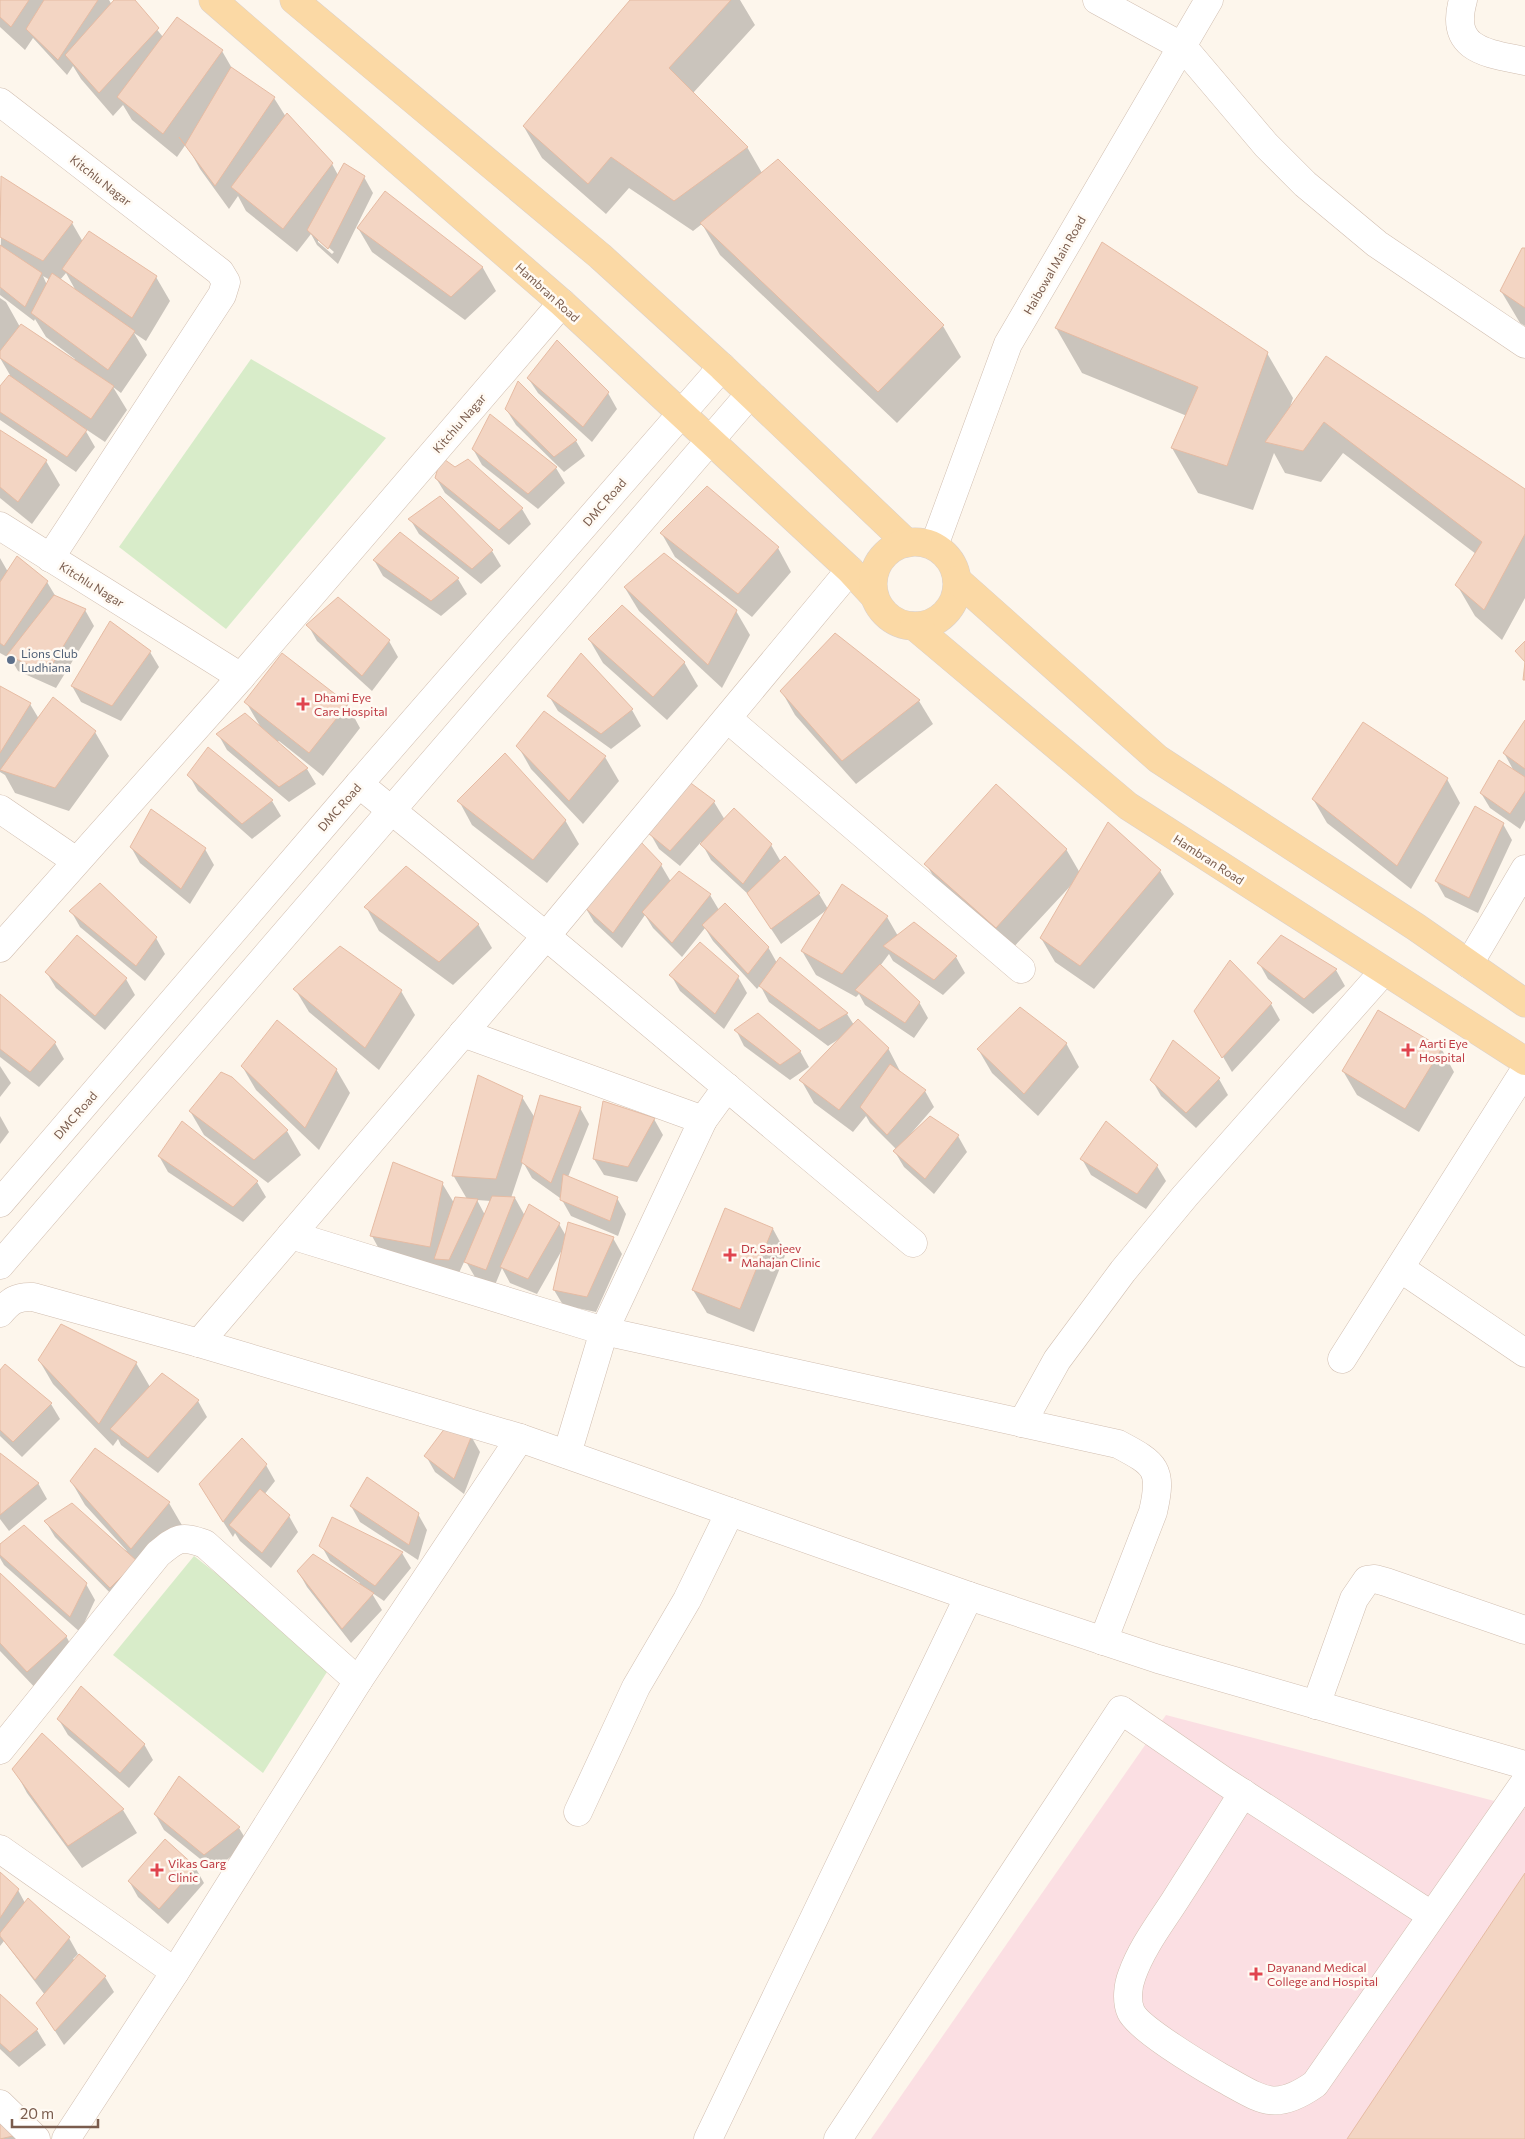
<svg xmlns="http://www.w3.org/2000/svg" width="1525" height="2139" viewBox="0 0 1525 2139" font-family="Commissioner,sans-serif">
<rect width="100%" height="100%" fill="#fdf6ec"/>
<path fill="#fbdfe3" d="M1166,1715L1525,1809V2139H871Z"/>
<g fill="#d8ecc9">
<path d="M251,359L386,438L226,629L119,547Z"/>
<path d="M194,1556L332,1664L263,1773L113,1655Z"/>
</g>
<g fill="#0003" fill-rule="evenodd">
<path d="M0,0H109L112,5L116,0H133L163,37L222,51L233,70L274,98L286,117L332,164L338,175L364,177L373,193L338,264L317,245L311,234L297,252L246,211L238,196L229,209L200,169L186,144L177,157L132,120L123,105L113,116L81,79L73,66L67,75L33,38L25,50L0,27ZM318,238L334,252L332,254L318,242Z"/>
<path d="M632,0H740L755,25L693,93L747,147L762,173L943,326L961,357L897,423L720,255L702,224L693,231L629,188L606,214L542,158L524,127Z"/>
<path d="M2,178L72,223L83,242L156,277L170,301L146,341L134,333L147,355L121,393L113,387L127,410L105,442L84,428L95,447L76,472L0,420V388L10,375L0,358V298L6,302L20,327L74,361L75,359L46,337L35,319L34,321L0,295ZM66,273L76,291L60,280ZM43,276L50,280L47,285Z"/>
<path d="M385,193L483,268L496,291L465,320L372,252L358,228Z"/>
<path d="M1525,250V326L1520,323L1501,291Z"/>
<path d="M1056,328L1267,353L1293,398L1290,407L1525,491V598L1502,640L1475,616L1457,585L1476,554L1343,453L1321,482L1285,473L1274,453L1253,510L1198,493L1172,448L1187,416L1082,373Z"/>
<path d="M528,378L608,393L617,409L592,442L538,393Z"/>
<path d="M506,409L576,441L585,456L564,472L516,425Z"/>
<path d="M491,416L556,468L565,483L538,509L482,465L473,449Z"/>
<path d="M0,432L46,461L60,485L32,524L0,498Z"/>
<path d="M436,478L522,509L531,524L509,545L445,493Z"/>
<path d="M410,519L492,551L501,566L481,584L419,534Z"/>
<path d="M662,534L778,548L791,572L752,617L675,557Z"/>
<path d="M664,555L736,611L750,635L722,688L639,611L625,588Z"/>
<path d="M0,558L8,572L47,582L56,597L85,610L94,626L56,688L18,671L11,659L0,653Z"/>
<path d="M374,560L458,579L467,594L441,616L383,576Z"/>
<path d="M338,598L389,641L398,657L372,691L317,641L308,625Z"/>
<path d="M835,635L919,701L933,724L856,784L795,715L782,692Z"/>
<path d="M589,639L684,662L698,686L667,720L603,663Z"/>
<path d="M150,652L159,667L121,721L81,702L72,686Z"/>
<path d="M0,688L30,704L39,719L95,732L109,756L69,811L15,793L5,775L0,772Z"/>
<path d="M549,696L632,710L641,726L611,749L558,711Z"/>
<path d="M246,702L347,704L360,728L323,776L279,741L277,742L307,769L316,784L289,802L227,750L218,734L260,726Z"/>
<path d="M544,713L605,757L619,781L583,824L531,769L518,746Z"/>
<path d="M1525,723V820L1520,829L1490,808L1481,793L1515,773L1504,753Z"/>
<path d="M189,775L272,801L281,816L252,839L198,791Z"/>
<path d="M1447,779L1460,803L1411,889L1327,823L1313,799Z"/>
<path d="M689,783L714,802L725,820L771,845L781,862L819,894L828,909L781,944L749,895L711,860L701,842L680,866L659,849L650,833Z"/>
<path d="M459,801L565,820L579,844L547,883L472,825Z"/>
<path d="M1503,824L1512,840L1478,913L1445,897L1436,881Z"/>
<path d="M131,847L205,849L214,865L190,904L140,863Z"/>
<path d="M1066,849L1080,873L1160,871L1174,894L1094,989L1055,962L1041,938L1076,880L1010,951L940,887L926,864Z"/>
<path d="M661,865L671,882L710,895L719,910L768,947L777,963L780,959L847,1014L854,1025L888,1048L901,1073L925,1091L934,1107L908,1137L958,1136L967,1152L934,1194L904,1167L895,1152L897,1150L870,1123L866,1116L853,1132L814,1103L801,1080L839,1039L828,1046L769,1002L760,985L757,989L713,941L705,928L682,957L653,928L645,915L622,948L594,922L585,907Z"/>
<path d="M366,907L478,924L492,948L453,985L379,931Z"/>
<path d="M71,911L156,938L165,954L145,981L80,927Z"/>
<path d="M887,917L898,936L914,924L956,957L965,973L943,995L893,961L889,954L880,966L919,1002L928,1018L914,1038L865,1005L859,994L856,997L816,975L802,951Z"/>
<path d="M77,937L126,979L135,995L105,1030L56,988L47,973Z"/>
<path d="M1281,937L1336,970L1345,986L1313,1014L1268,979L1259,963Z"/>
<path d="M671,975L738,977L747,993L724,1029L680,991Z"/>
<path d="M295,989L401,991L415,1015L379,1070L309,1012Z"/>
<path d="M0,996L55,1043L64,1059L39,1087L0,1057Z"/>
<path d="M1271,1004L1280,1020L1232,1072L1196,1011Z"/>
<path d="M736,1030L800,1051L809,1067L790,1080L744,1046Z"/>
<path d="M1066,1043L1079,1067L1038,1116L992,1073L978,1049Z"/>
<path d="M1441,1048L1454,1072L1419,1132L1357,1095L1343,1071Z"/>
<path d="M0,1066L11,1083L0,1097Z"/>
<path d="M242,1066L336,1069L350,1093L319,1150L256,1090Z"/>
<path d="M232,1078L287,1131L301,1155L268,1183L204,1135L190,1111Z"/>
<path d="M1219,1079L1228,1095L1196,1128L1161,1096L1152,1080Z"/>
<path d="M522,1097L535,1118L580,1108L589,1124L568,1177L617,1198L626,1214L618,1236L571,1216L562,1200V1193L560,1198L532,1178L523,1162L511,1198H515L525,1216L559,1224L566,1236L613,1238L622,1254L596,1312L563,1305L554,1290L562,1250L537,1294L510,1283L502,1268L495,1285L475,1277L465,1260L458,1275L385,1260L372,1236L442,1183L454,1203L467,1199L453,1175ZM477,1200L491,1201L485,1215Z"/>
<path d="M0,1116L9,1132L0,1144Z"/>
<path d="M654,1119L663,1135L637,1182L604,1175L594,1159Z"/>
<path d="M182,1122L257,1182L266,1197L243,1222L168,1172L159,1156Z"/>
<path d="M1082,1159L1157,1166L1166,1181L1146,1209L1091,1175Z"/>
<path d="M773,1229L786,1253L754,1332L707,1313L693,1290Z"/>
<path d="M61,1325L136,1363L150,1387L162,1375L198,1401L207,1417L158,1473L121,1445L118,1439L113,1446L53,1384L39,1360Z"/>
<path d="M0,1372L51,1404L60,1419L22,1457L0,1436Z"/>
<path d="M471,1436L480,1452L464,1494L435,1472L426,1456Z"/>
<path d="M0,1455L38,1483L47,1499L9,1531L0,1519Z"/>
<path d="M266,1465L275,1481L264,1495L289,1516L298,1532L271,1568L240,1541L235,1533L233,1537L209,1500Z"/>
<path d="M71,1481L169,1503L183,1527L120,1603L55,1537L46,1522L127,1551L85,1505Z"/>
<path d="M351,1506L418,1514L427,1530L418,1560L360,1522Z"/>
<path d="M0,1545L86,1584L95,1600L80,1632L4,1565L0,1558Z"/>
<path d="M321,1545L402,1553L411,1568L384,1601L371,1592L382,1610L351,1643L307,1587L298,1571L359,1585L360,1583L330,1561Z"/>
<path d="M0,1574L66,1636L79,1660L42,1695L0,1651Z"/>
<path d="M59,1720L144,1744L153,1760L129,1788L68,1735Z"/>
<path d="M42,1734L123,1810L137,1833L82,1868L27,1793L14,1769Z"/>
<path d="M155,1814L239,1828L248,1843L214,1870L164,1830Z"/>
<path d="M195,1867L204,1883L168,1924L138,1897L129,1881Z"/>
<path d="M0,1874L18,1890L25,1903L69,1938L78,1954L73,1959L105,1977L114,1992L64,2045L37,2003L45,1995L4,1941L0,1946Z"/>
<path d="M0,1996L37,2030L46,2045L19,2067L0,2049Z"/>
<path d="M0,2120L18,2139H0Z"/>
</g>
<g fill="#f3d5c3" stroke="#e6bba3">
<path d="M0,0H29L11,27L0,17Z"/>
<path d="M44,0H98L58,60L26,29Z"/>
<path d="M114,0H135L159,28L99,93L65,55Z"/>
<path d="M630,0H731L669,68L748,147L674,201L611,157L588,184L523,126Z"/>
<path d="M177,17L223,50L163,134L117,97Z"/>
<path d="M231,67L275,97L215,186L179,137L185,145Z"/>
<path d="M287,113L333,163L283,229L231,187Z"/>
<path d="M778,159L944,325L878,392L700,223Z"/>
<path d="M344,163L365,176L328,249L307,230Z"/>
<path d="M1,176L73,222L43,261L0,237Z"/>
<path d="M385,191L483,267L451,297L357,228Z"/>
<path d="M89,231L157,276L132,318L62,269Z"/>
<path d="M1102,242L1268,352L1227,466L1171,448L1198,387L1055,328Z"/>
<path d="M0,245L42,273L25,307L0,287Z"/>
<path d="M1522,248H1525V308L1500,291Z"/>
<path d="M52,273L135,331L108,370L31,313Z"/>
<path d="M21,324L114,386L91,419L0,358V351Z"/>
<path d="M557,340L609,392L583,427L527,378Z"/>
<path d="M1326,356L1525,489V534L1484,610L1455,585L1482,542L1324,422L1303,451L1265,442Z"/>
<path d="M9,375L87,430L67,457L0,412V386Z"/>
<path d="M518,381L577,440L554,457L505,409Z"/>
<path d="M490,414L557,467L528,494L472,449Z"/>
<path d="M0,430L47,460L18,502L0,487Z"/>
<path d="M441,457L455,467L468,459L523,508L499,530L435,478Z"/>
<path d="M707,486L779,547L738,594L660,533Z"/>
<path d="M440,496L493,550L472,569L408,519Z"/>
<path d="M400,532L459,578L431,601L373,560Z"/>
<path d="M664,553L737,610L708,665L624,587Z"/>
<path d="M17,556L48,581L4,646L0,643V582Z"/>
<path d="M54,595L86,609L47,673L7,655Z"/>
<path d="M338,597L390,640L362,676L306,625Z"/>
<path d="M622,605L685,662L653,697L588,639Z"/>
<path d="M110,621L151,651L112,706L71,686Z"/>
<path d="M835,633L920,700L842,761L780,691Z"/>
<path d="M1525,641V680H1523L1525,662L1515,651Z"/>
<path d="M282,653L348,704L309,753L244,702Z"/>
<path d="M581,653L633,709L601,734L547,696Z"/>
<path d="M0,686L31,703L0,753Z"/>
<path d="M53,697L96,731L55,788L0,770Z"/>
<path d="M544,711L606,756L569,801L516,746Z"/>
<path d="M245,713L308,768L279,787L216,734Z"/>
<path d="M1525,720V769L1503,753Z"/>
<path d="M1363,722L1448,778L1397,866L1312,799Z"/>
<path d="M208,747L273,800L242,824L187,775Z"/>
<path d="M505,753L566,820L533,860L457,801Z"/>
<path d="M1499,760L1525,777V791L1510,814L1480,793Z"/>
<path d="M688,781L715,801L670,851L648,833Z"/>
<path d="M996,784L1067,849L996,928L924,864Z"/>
<path d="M1475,806L1504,823L1469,898L1435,881Z"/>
<path d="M734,808L772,844L743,884L700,844Z"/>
<path d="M151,809L206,848L181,889L130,847Z"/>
<path d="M1108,822L1161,870L1080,966L1040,938Z"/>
<path d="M639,840L662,864L613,933L583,906Z"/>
<path d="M785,856L820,893L771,929L747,893Z"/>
<path d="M406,866L479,924L439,962L364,907Z"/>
<path d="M679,871L711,894L672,943L642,912Z"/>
<path d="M100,883L157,937L136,966L69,911Z"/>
<path d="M842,884L888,916L842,974L801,951Z"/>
<path d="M725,903L769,947L748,974L702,925Z"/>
<path d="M914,922L957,956L934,980L883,946Z"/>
<path d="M77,935L127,978L95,1016L45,972Z"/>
<path d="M1281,935L1337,969L1304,999L1257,963Z"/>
<path d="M700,942L739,976L715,1014L669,975Z"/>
<path d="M340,946L402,990L365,1048L293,989Z"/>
<path d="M780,957L848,1013L819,1030L759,986Z"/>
<path d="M1230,960L1272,1003L1222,1058L1194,1011Z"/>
<path d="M880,964L920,1002L905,1023L855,990Z"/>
<path d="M0,994L56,1042L30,1072L0,1049Z"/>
<path d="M1020,1007L1067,1043L1024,1094L977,1049Z"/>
<path d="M1378,1010L1442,1048L1405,1109L1342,1071Z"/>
<path d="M758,1013L801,1051L780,1065L734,1030Z"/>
<path d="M858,1019L889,1048L839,1110L799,1080Z"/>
<path d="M277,1020L337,1069L305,1128L241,1066Z"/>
<path d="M1173,1040L1220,1078L1186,1113L1150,1080Z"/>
<path d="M890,1064L926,1090L887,1135L860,1107Z"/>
<path d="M221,1072L232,1077L288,1130L254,1160L189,1111Z"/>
<path d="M478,1075L523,1096L496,1179L452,1176Z"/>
<path d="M540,1095L581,1107L551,1183L521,1162Z"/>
<path d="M603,1101L655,1118L628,1167L593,1159Z"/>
<path d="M930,1116L959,1135L925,1179L893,1151Z"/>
<path d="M182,1121L258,1181L233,1207L158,1156Z"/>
<path d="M1106,1121L1158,1165L1137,1194L1080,1159Z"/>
<path d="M393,1162L443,1182L430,1247L370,1236Z"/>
<path d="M563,1174L618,1197L610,1221L560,1200Z"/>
<path d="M492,1196L515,1197L486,1270L464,1262Z"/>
<path d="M455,1197L478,1199L449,1260L434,1259Z"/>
<path d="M529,1204L560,1223L528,1279L500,1267Z"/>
<path d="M725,1208L773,1228L740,1309L692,1290Z"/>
<path d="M568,1222L614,1237L587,1297L553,1290Z"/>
<path d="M61,1324L137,1362L99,1424L38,1360Z"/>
<path d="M5,1364L52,1403L13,1442L0,1430V1370Z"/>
<path d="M162,1373L199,1400L148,1458L110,1429Z"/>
<path d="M448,1424L472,1435L454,1479L424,1456Z"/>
<path d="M242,1438L267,1464L223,1522L199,1484Z"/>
<path d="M95,1448L170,1502L131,1549L70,1481Z"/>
<path d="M0,1453L39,1483L0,1515Z"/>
<path d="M367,1477L419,1513L409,1545L350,1506Z"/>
<path d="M260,1489L290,1515L262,1553L229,1525Z"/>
<path d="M72,1503L137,1561L110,1588L44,1521Z"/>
<path d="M332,1517L403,1552L375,1586L319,1546Z"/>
<path d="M24,1525L87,1583L70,1617L0,1555V1544Z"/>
<path d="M313,1554L374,1593L342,1629L297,1571Z"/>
<path d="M0,1573L67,1636L27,1672L0,1643Z"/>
<path d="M81,1686L145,1744L120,1773L57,1719Z"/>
<path d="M42,1733L124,1809L68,1846L12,1769Z"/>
<path d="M179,1776L240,1827L204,1855L154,1814Z"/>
<path d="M165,1839L196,1867L159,1909L128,1881Z"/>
<path d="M0,1872L19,1889L0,1918Z"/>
<path d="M1525,1873V2139H1347Z"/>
<path d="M28,1898L70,1937L35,1980L0,1936V1933Z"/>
<path d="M79,1954L106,1976L55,2031L36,2003Z"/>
<path d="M0,1994L38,2029L10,2052L0,2043Z"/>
<path d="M0,2118L17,2135L0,2139Z"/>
</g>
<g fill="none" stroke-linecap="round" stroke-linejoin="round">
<g stroke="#d1beb0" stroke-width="29">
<g id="minor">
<path d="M1097,0L1183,47L1266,145L1305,184L1377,244L1525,344"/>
<path d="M1463,0C1449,50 1486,53 1525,61"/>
<path d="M0,102L220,272L226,282L222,295L50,558"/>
<path d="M0,526L241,677"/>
<path d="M934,546L1008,344L1209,0"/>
<path d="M728,719L1021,969"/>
<path d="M359,784L546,936L913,1243"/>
<path d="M0,809L76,861"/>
<path d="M0,948L241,677L562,303"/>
<path d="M1469,964L1525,869"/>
<path d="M463,1033L703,1120"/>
<path d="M0,1203L359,784L722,367"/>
<path d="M291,1235L604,1331L1118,1444C1156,1464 1163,1469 1153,1512L1103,1641"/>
<path d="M0,1265L750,394"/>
<path d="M1400,1268L1525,1353"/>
<path d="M0,1313C10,1301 17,1296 33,1297L199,1343L520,1438L969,1596L1158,1659L1525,1765"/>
<path d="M199,1343L546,936L850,570"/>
<path d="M1342,1359L1525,1070"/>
<path d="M1022,1423L1057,1360L1123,1271L1185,1196L1384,971"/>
<path d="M567,1454L604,1331L703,1120L727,1087"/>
<path d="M1316,1705L1354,1599L1367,1580L1375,1579L1386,1582L1525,1630"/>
<path d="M0,1750L158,1554C177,1538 180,1535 205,1544L358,1681"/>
<path d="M1243,1793C1220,1830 1197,1866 1174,1902C1159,1925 1141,1949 1132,1975C1128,1985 1126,2001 1131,2012C1139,2029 1203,2067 1222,2078C1261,2099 1274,2113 1315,2084L1525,1782"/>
<path d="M578,1812L636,1687L687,1600L730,1512"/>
<path d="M0,1849L175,1972"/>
<path d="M0,2104L36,2139"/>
<path d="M66,2139L175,1972L358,1681L520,1438"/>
<path d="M708,2139L969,1596"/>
<path d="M838,2139L1121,1710L1224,1781L1431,1915"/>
</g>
</g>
<g stroke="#dad1cd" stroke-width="29">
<g id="major">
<path d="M213,0L562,303L850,570L874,596"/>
<path d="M294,0L600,256L722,367L907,543"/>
<circle cx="915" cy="584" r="42"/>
<path d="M957,580L1158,759L1416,927L1525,1003"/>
<path d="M914,626L1128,806L1525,1061"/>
</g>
</g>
<use href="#minor" stroke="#fff" stroke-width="28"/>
<use href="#major" stroke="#fbd9a5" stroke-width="28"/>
</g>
<circle fill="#5c6f8a" stroke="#fffaf3" stroke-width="2" cx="11" cy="660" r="5"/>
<g fill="#e0444e" stroke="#fffaf3" stroke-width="2">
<path d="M300.5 696.5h5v5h5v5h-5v5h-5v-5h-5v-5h5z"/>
<path d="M1405.5 1042.5h5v5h5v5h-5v5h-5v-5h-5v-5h5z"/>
<path d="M727.5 1247.5h5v5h5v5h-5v5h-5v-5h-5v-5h5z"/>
<path d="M154.5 1862.5h5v5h5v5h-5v5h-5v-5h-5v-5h5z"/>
<path d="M1253.5 1966.5h5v5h5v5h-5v5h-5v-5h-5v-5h5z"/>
</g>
<g text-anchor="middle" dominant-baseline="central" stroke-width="5" stroke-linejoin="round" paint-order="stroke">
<g font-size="12" fill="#7a5c4d" stroke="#fffaf3">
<text transform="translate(101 180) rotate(38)">Kitchlu Nagar</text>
<text transform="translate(1054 265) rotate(-60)">Haibowal Main Road</text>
<text transform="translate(548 292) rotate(42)">Hambran Road</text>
<text transform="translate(459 423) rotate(-49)">Kitchlu Nagar</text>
<text transform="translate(604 502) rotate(-49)">DMC Road</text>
<text transform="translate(92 584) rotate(32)">Kitchlu Nagar</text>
<text transform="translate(339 807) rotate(-49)">DMC Road</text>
<text transform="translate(1209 859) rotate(33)">Hambran Road</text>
<text transform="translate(75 1115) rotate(-49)">DMC Road</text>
</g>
<g font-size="12" fill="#4e5e75" stroke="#fffaf3" text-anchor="start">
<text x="21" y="653">Lions Club<tspan x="21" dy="14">Ludhiana</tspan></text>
</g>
<g font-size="12" fill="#be3a42" stroke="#fffaf3" text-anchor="start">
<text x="314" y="697">Dhami Eye<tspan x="314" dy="14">Care Hospital</tspan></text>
<text x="1419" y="1043">Aarti Eye<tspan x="1419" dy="14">Hospital</tspan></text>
<text x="741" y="1248">Dr. Sanjeev<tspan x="741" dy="14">Mahajan Clinic</tspan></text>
<text x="168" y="1863">Vikas Garg<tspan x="168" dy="14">Clinic</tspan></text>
<text x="1267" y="1967">Dayanand Medical<tspan x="1267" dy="14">College and Hospital</tspan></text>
</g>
</g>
<path d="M12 2119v8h86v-8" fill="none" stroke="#7a5c4d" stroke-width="2.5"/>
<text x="20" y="2119" font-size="15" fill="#7a5c4d" stroke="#fffaf3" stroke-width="4" paint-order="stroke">20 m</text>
</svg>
